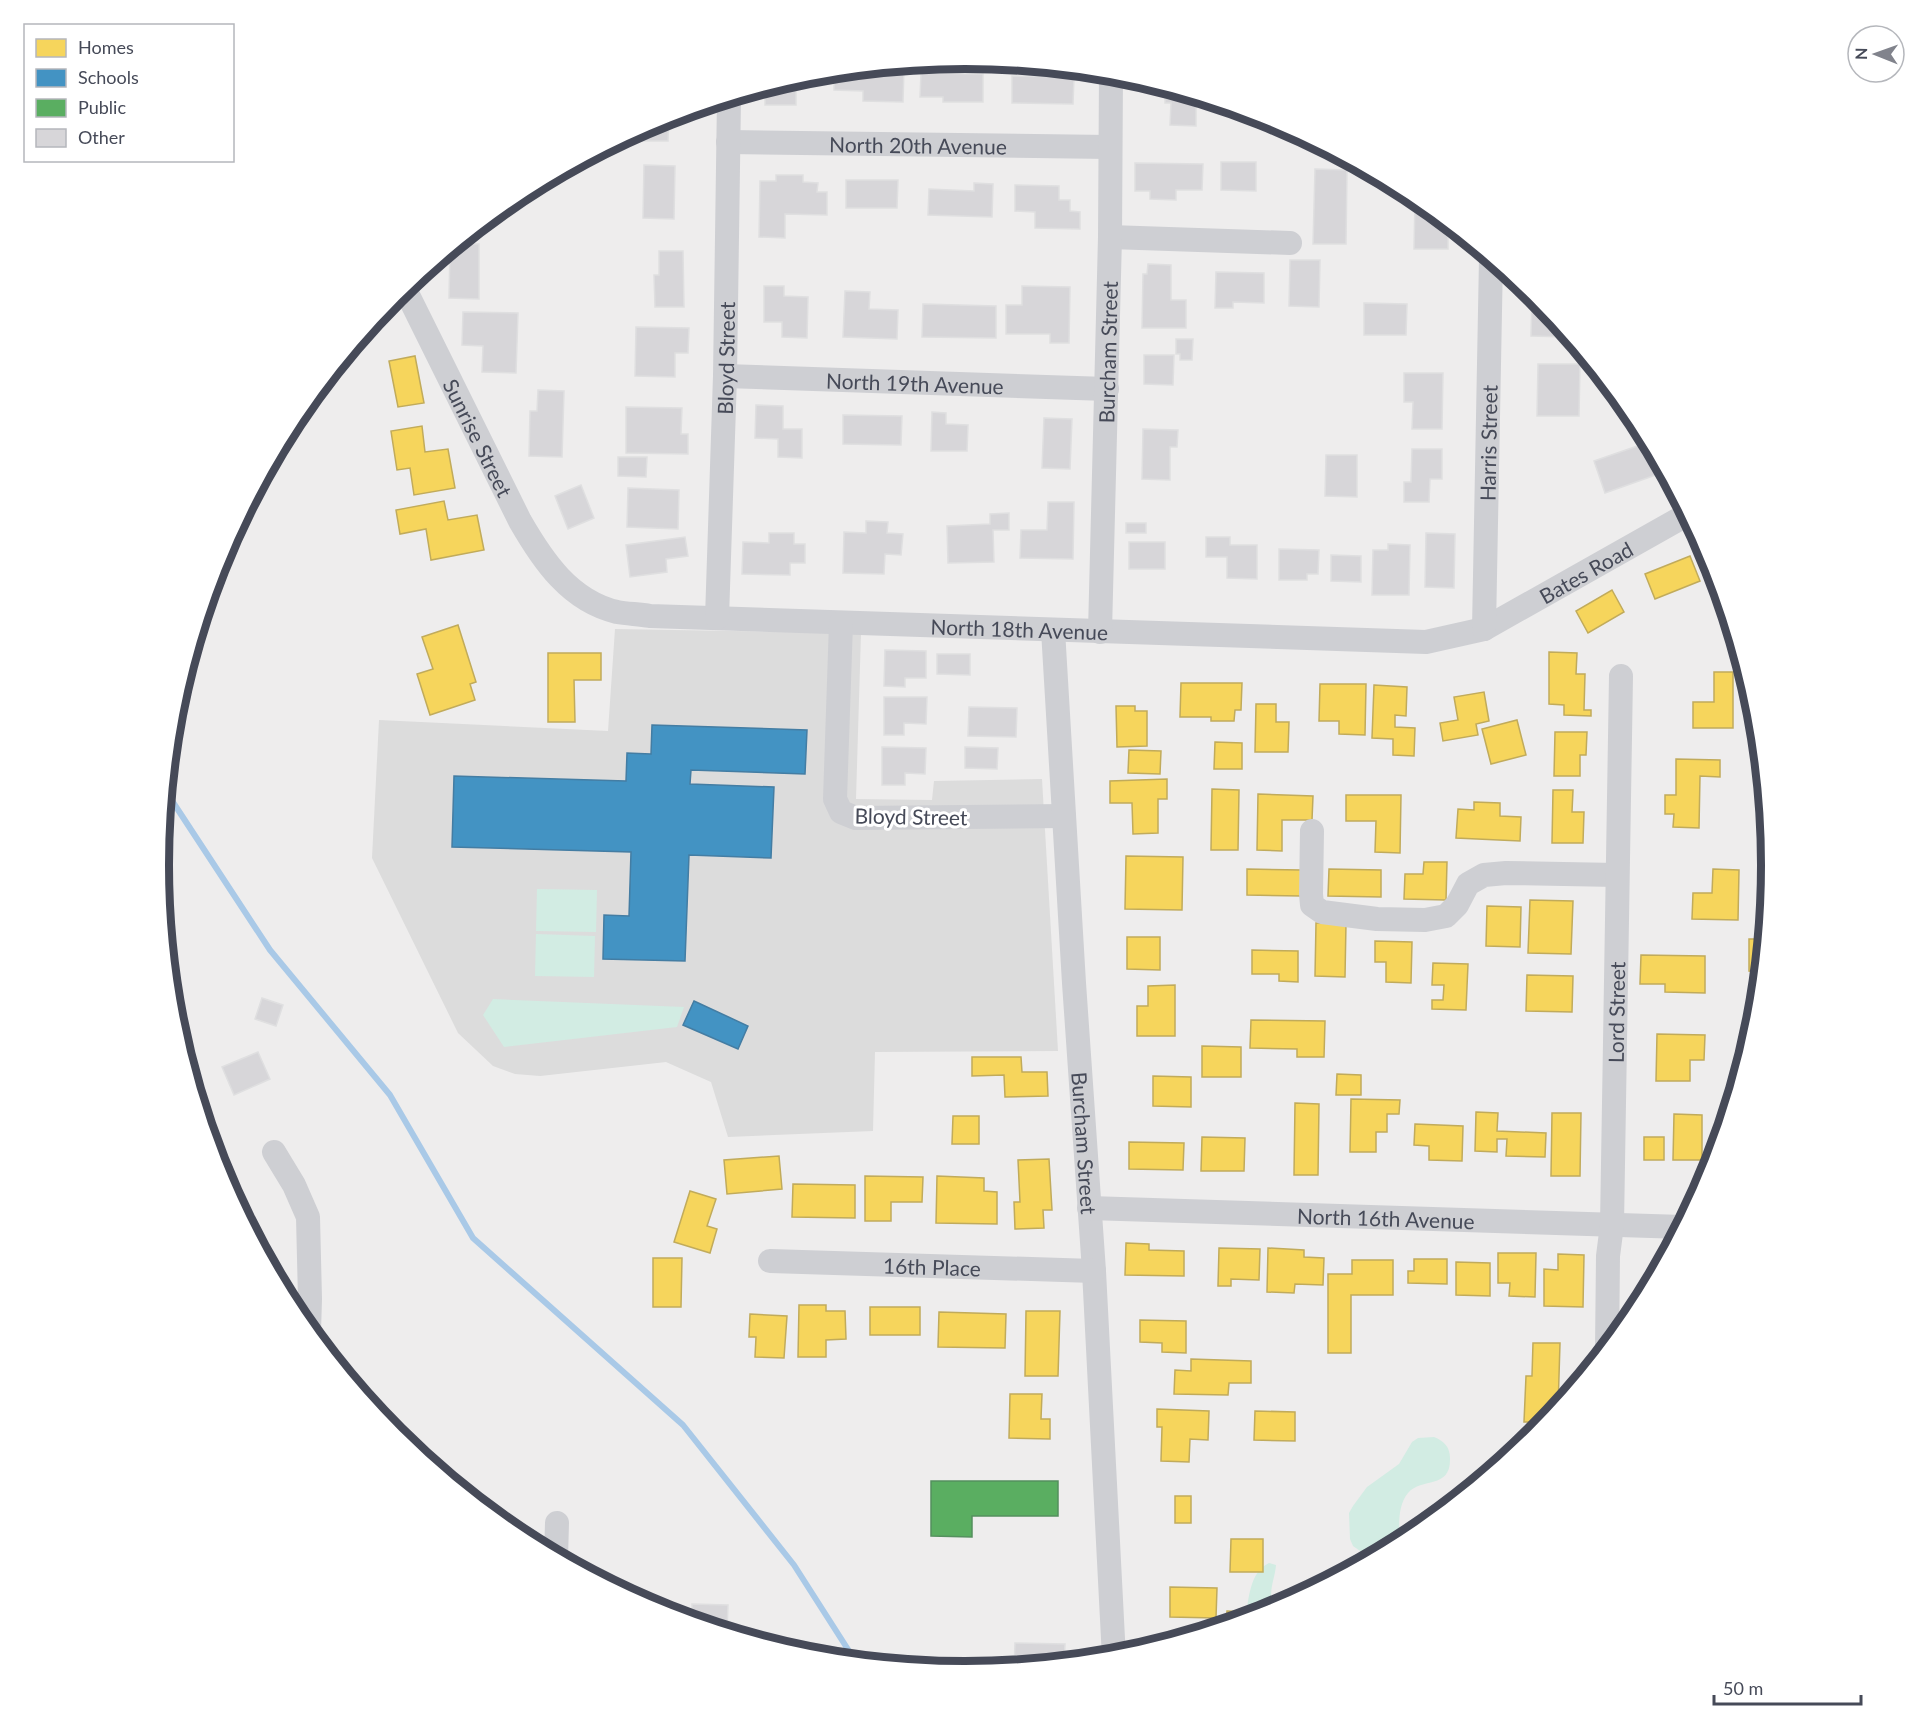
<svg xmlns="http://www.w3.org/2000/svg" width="1930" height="1731" viewBox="0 0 1930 1731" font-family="Lato,sans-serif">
<rect width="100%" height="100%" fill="#eeeded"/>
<path fill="#dcdcdc" d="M615,629L861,633L856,799L932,800L934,781L1042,779L1058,1051L875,1052L873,1131L728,1137L711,1082L666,1062L540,1076L515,1074L493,1066L458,1033L372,858L379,720L608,731Z"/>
<g fill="#d2ece3">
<path d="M537,889L597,890L596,932L536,931Z"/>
<path d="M536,934L595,936L594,977L535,976Z"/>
<path d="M493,999L684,1007L677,1027L504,1047L483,1015Z"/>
<path d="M1434,1437C1444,1441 1450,1447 1450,1458C1451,1490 1422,1477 1408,1493C1397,1506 1399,1528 1400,1544L1369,1560L1366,1555L1353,1546L1350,1539L1349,1513L1353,1506L1367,1487L1399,1464L1412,1442L1418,1438Z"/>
<path d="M1269,1563L1276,1565C1275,1580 1265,1597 1277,1610L1245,1620C1249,1600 1249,1572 1269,1563Z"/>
</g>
<g fill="#f6d55c" stroke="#c1ab5b" stroke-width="1.5">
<path d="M415,356L424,403L398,407L389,361Z"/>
<path d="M422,426L425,452L448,449L455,488L414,495L410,468L397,470L391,431Z"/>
<path d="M444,501L448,520L477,515L484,550L431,560L426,529L400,534L396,510Z"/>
<path d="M1690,556L1700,581L1655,599L1645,574Z"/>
<path d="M1612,590L1624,612L1588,633L1576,611Z"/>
<path d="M458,625L476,682L470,684L475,700L430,715L417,674L433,669L422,637Z"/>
<path d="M1549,652L1577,653L1576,674H1585L1584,710H1591V716L1564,715V705L1549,704Z"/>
<path d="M548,653H601V680H574L575,722H548Z"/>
<path d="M1714,672H1733V728H1693V702H1714Z"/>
<path d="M1181,683H1242L1241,710H1235L1234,721H1211V717H1180Z"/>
<path d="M1320,684H1366L1365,735L1339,734V721H1319Z"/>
<path d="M1374,685L1407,687L1406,716L1395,715V727L1415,728L1414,756L1393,755V739L1372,738Z"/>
<path d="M1484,692L1489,721L1476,724L1478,735L1443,741L1440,723L1458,720L1454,697Z"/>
<path d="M1256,704H1276V722H1289L1288,752H1255Z"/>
<path d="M1116,706H1135V711H1147V746L1117,747Z"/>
<path d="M1517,720L1526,755L1491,764L1482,729Z"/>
<path d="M1555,732H1587L1586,755H1580V776H1554Z"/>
<path d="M1215,742L1242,743V769H1214Z"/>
<path d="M1129,750L1161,751L1160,774L1128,773Z"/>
<path d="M1676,759L1720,760V777L1700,776L1699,828L1673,827L1674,814H1665V795H1676Z"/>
<path d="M1167,779V799H1158V833L1133,834L1132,803H1110V781Z"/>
<path d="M1212,789L1239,790L1238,850H1211Z"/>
<path d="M1553,790H1573L1572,812H1584L1583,843H1552Z"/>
<path d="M1258,794L1313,796L1312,820H1282V851L1257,850Z"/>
<path d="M1346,795H1401L1400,853L1375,852L1376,821H1346Z"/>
<path d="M1474,802L1500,803V816L1521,817L1520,841L1456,838L1458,809L1474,810Z"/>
<path d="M1126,856L1183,857L1182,910L1125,909Z"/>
<path d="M1424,862H1447L1446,900L1404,899L1405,874H1423Z"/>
<path d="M1247,869L1301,870V896L1247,895Z"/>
<path d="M1329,869L1381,870V897L1328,896Z"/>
<path d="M1713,869L1739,870L1738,920L1692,919L1693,893H1712Z"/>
<path d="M1530,900L1573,901L1571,954L1528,953Z"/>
<path d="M1487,906L1521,907L1520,947L1486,946Z"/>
<path d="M1316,923H1346L1345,977L1315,976Z"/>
<path d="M1127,937H1160V970L1127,969Z"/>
<path d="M1749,939H1765L1762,972L1749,971Z"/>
<path d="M1375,941L1412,942L1411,983L1386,982V962H1375Z"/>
<path d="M1252,950L1298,951V982L1279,981V974H1252Z"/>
<path d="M1641,955L1705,956V993L1665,992V984H1640Z"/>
<path d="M1433,963L1468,964L1466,1010L1432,1009V1000H1443L1444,985H1432Z"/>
<path d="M1527,975L1573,976L1572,1012L1526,1011Z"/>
<path d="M1175,985V1036H1137V1006H1148V986Z"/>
<path d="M1251,1020L1325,1021L1324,1057H1297V1049L1250,1048Z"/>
<path d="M1657,1034L1705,1035L1704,1060H1690V1081H1656Z"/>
<path d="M1202,1046L1241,1047V1077H1202Z"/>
<path d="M972,1057H1021L1022,1072H1047L1048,1096L1005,1097L1004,1075L972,1076Z"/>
<path d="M1337,1074L1361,1075V1095H1336Z"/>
<path d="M1153,1076L1191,1077V1107L1153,1106Z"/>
<path d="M1351,1099L1400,1100L1399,1114H1387V1132H1376V1152H1350Z"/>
<path d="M1295,1103L1319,1104L1318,1175H1294Z"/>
<path d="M1476,1112L1498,1113L1497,1131L1546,1133L1545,1157L1506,1156L1507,1139H1497V1152L1475,1151Z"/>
<path d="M1552,1113H1581L1580,1176H1551Z"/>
<path d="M1674,1114L1702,1115V1160H1673Z"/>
<path d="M953,1116H979V1144H952Z"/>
<path d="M1415,1124L1463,1126L1462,1161L1429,1160V1146L1414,1145Z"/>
<path d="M1714,1136H1722L1714,1164Z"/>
<path d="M1202,1137L1245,1138L1244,1171H1201Z"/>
<rect x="1644" y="1137" width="20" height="23"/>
<path d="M1129,1142L1184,1143L1183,1170L1129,1169Z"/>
<path d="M779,1156L782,1189L727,1194L724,1160Z"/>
<path d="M1049,1159L1052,1210H1043L1044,1228L1015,1229L1014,1202H1020L1018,1160Z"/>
<path d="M865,1176L923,1177L922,1202H891V1221H865Z"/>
<path d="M937,1176L984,1178V1191L997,1192V1224L936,1223Z"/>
<path d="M793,1184L855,1185V1218L792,1217Z"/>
<path d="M690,1191L716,1199L707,1226L717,1229L710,1253L674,1242Z"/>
<path d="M1126,1243L1149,1244V1250L1184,1251V1276L1125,1275Z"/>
<path d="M1219,1248L1260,1249L1259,1280L1231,1279V1286H1218Z"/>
<path d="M1268,1248L1304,1250V1257L1324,1258L1323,1285L1295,1284L1294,1293L1267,1292Z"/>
<path d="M1498,1253H1536L1535,1297L1509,1296L1510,1283H1498Z"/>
<path d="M1558,1254L1584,1255L1583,1307L1544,1306V1269L1558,1270Z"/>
<path d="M653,1258H682L681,1307H653Z"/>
<path d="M1414,1259H1447V1284L1408,1283V1271H1414Z"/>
<path d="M1352,1260H1393V1295H1351V1353H1328V1274H1352Z"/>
<path d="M1456,1262L1490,1263V1296L1456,1295Z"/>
<path d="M1633,1299H1644L1633,1317H1632Z"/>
<path d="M799,1305H826V1311H845L846,1339L826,1340V1357H798Z"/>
<rect x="870" y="1307" width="50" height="28"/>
<path d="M1026,1311H1060L1058,1376H1025Z"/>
<path d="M939,1312L1006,1314L1005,1348L938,1347Z"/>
<path d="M750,1314L787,1316L784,1358L755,1357L756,1337H749Z"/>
<path d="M1140,1320L1186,1321V1353L1162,1352V1343L1140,1342Z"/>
<path d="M1533,1343H1560L1558,1409L1547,1422H1524L1526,1376H1532Z"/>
<path d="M1191,1359L1251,1361V1383H1229L1228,1395L1174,1394L1175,1370L1191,1371Z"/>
<path d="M1010,1394H1042L1041,1419H1050V1439L1009,1438Z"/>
<path d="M1157,1409L1209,1411L1208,1440L1190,1439L1189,1462L1161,1461L1162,1427H1157Z"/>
<path d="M1255,1411L1295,1412V1441L1254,1440Z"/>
<rect x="1175" y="1496" width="16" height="27"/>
<path d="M1446,1509L1428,1524V1510Z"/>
<path d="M1231,1539H1263V1572H1230Z"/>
<path d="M1170,1587L1217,1588L1216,1618L1170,1617Z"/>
<path d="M1227,1611L1248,1612V1619L1226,1625Z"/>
</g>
<g fill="#4393c3" stroke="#447da3" stroke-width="1.5">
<path d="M652,725L807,730L805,774L691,770L690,784L774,787L771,858L689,855L685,961L603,959L604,915L629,916L631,852L452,847L454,776L626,781L627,753L651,754Z"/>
<path d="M694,1001L748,1026L738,1049L683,1025Z"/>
</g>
<path fill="#5aae61" stroke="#54905e" stroke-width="1.5" d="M931,1481H1058V1516H972V1537L931,1536Z"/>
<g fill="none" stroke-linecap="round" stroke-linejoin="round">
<path stroke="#a9c9e7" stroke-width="6" d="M165,790L270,950L390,1095L473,1238L683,1425L794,1565L856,1662"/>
</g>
<g fill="#d7d6d9" stroke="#dfdfe0" stroke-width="1.5">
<path d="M888,66L904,67L903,102L863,101V91L834,90V71Z"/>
<path d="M921,73L983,74V102H943V97H920Z"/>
<path d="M1012,76L1074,77L1073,104L1012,103Z"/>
<path d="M796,77V105H765V87Z"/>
<path d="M1165,87L1196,96V126L1170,125L1171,103H1165Z"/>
<path d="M669,116L668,141H637V130L656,120Z"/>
<path d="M1221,162H1256V191L1221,190Z"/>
<path d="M1135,163L1203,164L1202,190H1176V200L1150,199V191H1135Z"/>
<path d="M644,165L675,166L674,219L643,218Z"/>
<path d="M1315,169L1347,170L1346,244H1313Z"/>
<path d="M776,175H803V182L818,183L817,192H827V215L785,214V238L759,237L760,181H776Z"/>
<path d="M846,180H898L897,208H846Z"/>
<path d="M974,183L993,184L992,217L928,215L929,189L974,191Z"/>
<path d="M1015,185L1059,186V200H1070V211L1080,212V229L1035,228V212L1015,211Z"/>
<path d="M1415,198L1448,223V249H1414Z"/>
<path d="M457,244H479V299L449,298L450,250Z"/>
<path d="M659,251H683L684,307H655L654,275H659Z"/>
<path d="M1290,260H1320L1319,307L1289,306Z"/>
<path d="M1148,264L1171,265V300H1186V328H1142L1143,274H1147Z"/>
<path d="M1216,272L1264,273V303L1233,302V308H1215Z"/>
<path d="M764,286H784V296L808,297L807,338L782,337V322H764Z"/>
<path d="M1022,286L1070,287L1069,343H1050V334H1006V305H1022Z"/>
<path d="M845,291L870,292L869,309L898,310L897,339L843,337Z"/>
<path d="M1532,296L1537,297L1566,332V337L1531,336Z"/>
<path d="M1364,303L1407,304L1406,335H1364Z"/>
<path d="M923,304L996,306V338L922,337Z"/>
<path d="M463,312L518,313L516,373L482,372L483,346L462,345Z"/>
<path d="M636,327L689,328L688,353H675V377L635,376Z"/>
<path d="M1176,339H1193L1192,360H1180V354H1176Z"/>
<path d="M1144,355H1174L1173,385L1144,384Z"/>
<path d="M1538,364H1580L1579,416H1537Z"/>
<path d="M1404,373H1443L1442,429H1412L1413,402H1404Z"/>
<path d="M538,390L564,391L562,457L529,456L530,411H537Z"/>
<path d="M756,405L783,406V429H802V458L778,457V439L755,438Z"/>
<path d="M626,407L682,408L681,434H688V454L626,453Z"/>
<path d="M932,412L946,413V424L968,425L967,451H931Z"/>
<path d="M843,415L902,416L901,445L843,444Z"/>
<path d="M1044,418L1072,419L1070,469L1042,468Z"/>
<path d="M1143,429L1178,430L1177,447H1170V480L1142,479Z"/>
<path d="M1649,442L1664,472L1605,493L1594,461Z"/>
<path d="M1412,449H1442V479H1430L1429,502H1404V482H1411Z"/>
<path d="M1326,455H1357V497L1325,496Z"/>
<path d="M618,457H647L646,477L618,476Z"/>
<path d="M581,485L594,518L568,529L555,496Z"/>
<path d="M628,488L679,490L678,529L627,527Z"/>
<path d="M1048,502H1074L1073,559L1020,558L1021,530H1047Z"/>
<path d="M1009,513V530H993L994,562L948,563L947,526L990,524V514Z"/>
<path d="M866,521L888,522L887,533L903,534L901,555L885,554L884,574L843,573L844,532L866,533Z"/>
<rect x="1126" y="523" width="20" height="10"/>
<path d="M769,533H794V544H805V563H790V575L742,574L743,542L769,543Z"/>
<path d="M1426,533L1455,534L1454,588L1425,587Z"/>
<path d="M685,537L688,556L666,559L667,572L630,577L626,545Z"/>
<path d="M1206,537H1230V545H1257V579L1227,578V557H1206Z"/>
<rect x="1129" y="542" width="36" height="27"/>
<path d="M1388,544L1410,545L1409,595H1372L1373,550H1388Z"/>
<path d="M1279,549L1319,550L1318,574H1307V580H1279Z"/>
<path d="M1331,555L1361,556V582L1331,581Z"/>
<path d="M885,650L926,651V678H905V687L884,686Z"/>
<path d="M937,654H970V675L937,674Z"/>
<path d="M884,697H927L926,724L904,723V735H884Z"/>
<path d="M969,707L1017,708L1016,737L968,736Z"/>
<path d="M882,747L926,748L925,774L905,773V785H882Z"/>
<path d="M965,747L998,748L997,769L965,768Z"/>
<path d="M262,998L283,1005L276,1026L255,1019Z"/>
<path d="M258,1052L270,1079L234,1095L222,1067Z"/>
<path d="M692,1604L728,1605L727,1631L692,1622Z"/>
<path d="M1015,1643L1065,1644L1064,1663L1014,1668Z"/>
</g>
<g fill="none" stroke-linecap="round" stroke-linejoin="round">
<g stroke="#cecfd3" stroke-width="24">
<path id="s1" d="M728,142L1109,147"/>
<path d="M1110,237L1290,243"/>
<path id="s2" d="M404,287L520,521C543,561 570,601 617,612C628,614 639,614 650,616L1426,642L1484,629L1688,514"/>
<path id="s3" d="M725,376L1107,389"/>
<path id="s4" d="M717,618L725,376L729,98"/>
<path d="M841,623L835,799L841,812L856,818L1064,816"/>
<path id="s5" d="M1484,629L1491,258"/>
<path id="s6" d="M1053,630L1074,983L1094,1271L1114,1658"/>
<path id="s7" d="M1100,632L1110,237L1111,73"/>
<path d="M1312,831L1311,894L1312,905L1322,912L1377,919L1425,920L1446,916L1457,905L1468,884L1484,875L1506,873L1617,875"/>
<path d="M274,1152L294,1185L308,1217L310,1299L309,1332"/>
<path id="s8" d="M1089,1208L1683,1227"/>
<path id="s9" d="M770,1261L1094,1271"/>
<path id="s10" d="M1607,1350L1608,1256L1612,1225L1621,676"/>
<path d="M556,1558L557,1523"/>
</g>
</g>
<g text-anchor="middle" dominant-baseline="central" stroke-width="6" stroke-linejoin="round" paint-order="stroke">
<g font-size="21" fill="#464a58" stroke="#fff">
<text stroke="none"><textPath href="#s1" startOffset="190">North 20th Avenue</textPath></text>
<text stroke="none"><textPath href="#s7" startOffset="280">Burcham Street</textPath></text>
<text stroke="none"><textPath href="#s4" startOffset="260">Bloyd Street</textPath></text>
<text stroke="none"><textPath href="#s3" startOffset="190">North 19th Avenue</textPath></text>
<text stroke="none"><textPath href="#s2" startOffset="168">Sunrise Street</textPath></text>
<text stroke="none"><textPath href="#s5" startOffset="186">Harris Street</textPath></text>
<text stroke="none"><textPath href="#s2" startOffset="1384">Bates Road</textPath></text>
<text stroke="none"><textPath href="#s2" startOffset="801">North 18th Avenue</textPath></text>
<text transform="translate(911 816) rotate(1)">Bloyd Street</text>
<text stroke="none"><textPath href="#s10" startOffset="338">Lord Street</textPath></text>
<text stroke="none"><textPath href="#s6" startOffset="514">Burcham Street</textPath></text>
<text stroke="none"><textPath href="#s8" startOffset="297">North 16th Avenue</textPath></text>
<text stroke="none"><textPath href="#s9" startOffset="162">16th Place</textPath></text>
</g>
</g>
<path d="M0 0H1930V1731H0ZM169 865a796 796 0 1 1 1592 0a796 796 0 1 1-1592 0Z" fill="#fff" fill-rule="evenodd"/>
<path fill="none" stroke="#464a58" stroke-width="8" d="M169 865a796 796 0 1 1 1592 0a796 796 0 1 1-1592 0Z"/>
<rect x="24" y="24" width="210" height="138" fill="#ffffff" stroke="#b5b7bc" stroke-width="1.5"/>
<rect x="36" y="39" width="30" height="18" fill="#f6d55c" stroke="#b5b7bc" stroke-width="1.5"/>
<text x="78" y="54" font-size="18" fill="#464a58">Homes</text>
<rect x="36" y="69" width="30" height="18" fill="#4393c3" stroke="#b5b7bc" stroke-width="1.5"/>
<text x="78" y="84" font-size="18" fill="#464a58">Schools</text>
<rect x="36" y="99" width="30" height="18" fill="#5aae61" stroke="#b5b7bc" stroke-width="1.5"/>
<text x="78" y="114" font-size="18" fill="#464a58">Public</text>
<rect x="36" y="129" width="30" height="18" fill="#d7d6d9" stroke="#b5b7bc" stroke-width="1.5"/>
<text x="78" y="144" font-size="18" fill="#464a58">Other</text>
<g transform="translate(1876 54) rotate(271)"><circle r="28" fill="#ffffff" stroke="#b5b7bc" stroke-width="1.5"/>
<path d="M0-4.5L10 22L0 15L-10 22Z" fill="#81838c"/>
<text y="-9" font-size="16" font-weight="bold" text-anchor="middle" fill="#464a58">N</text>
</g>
<path d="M1714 1695v9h147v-9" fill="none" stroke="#464a58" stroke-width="3"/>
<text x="1723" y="1695" font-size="18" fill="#464a58" stroke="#ffffff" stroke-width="4.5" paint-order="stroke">50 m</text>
</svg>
